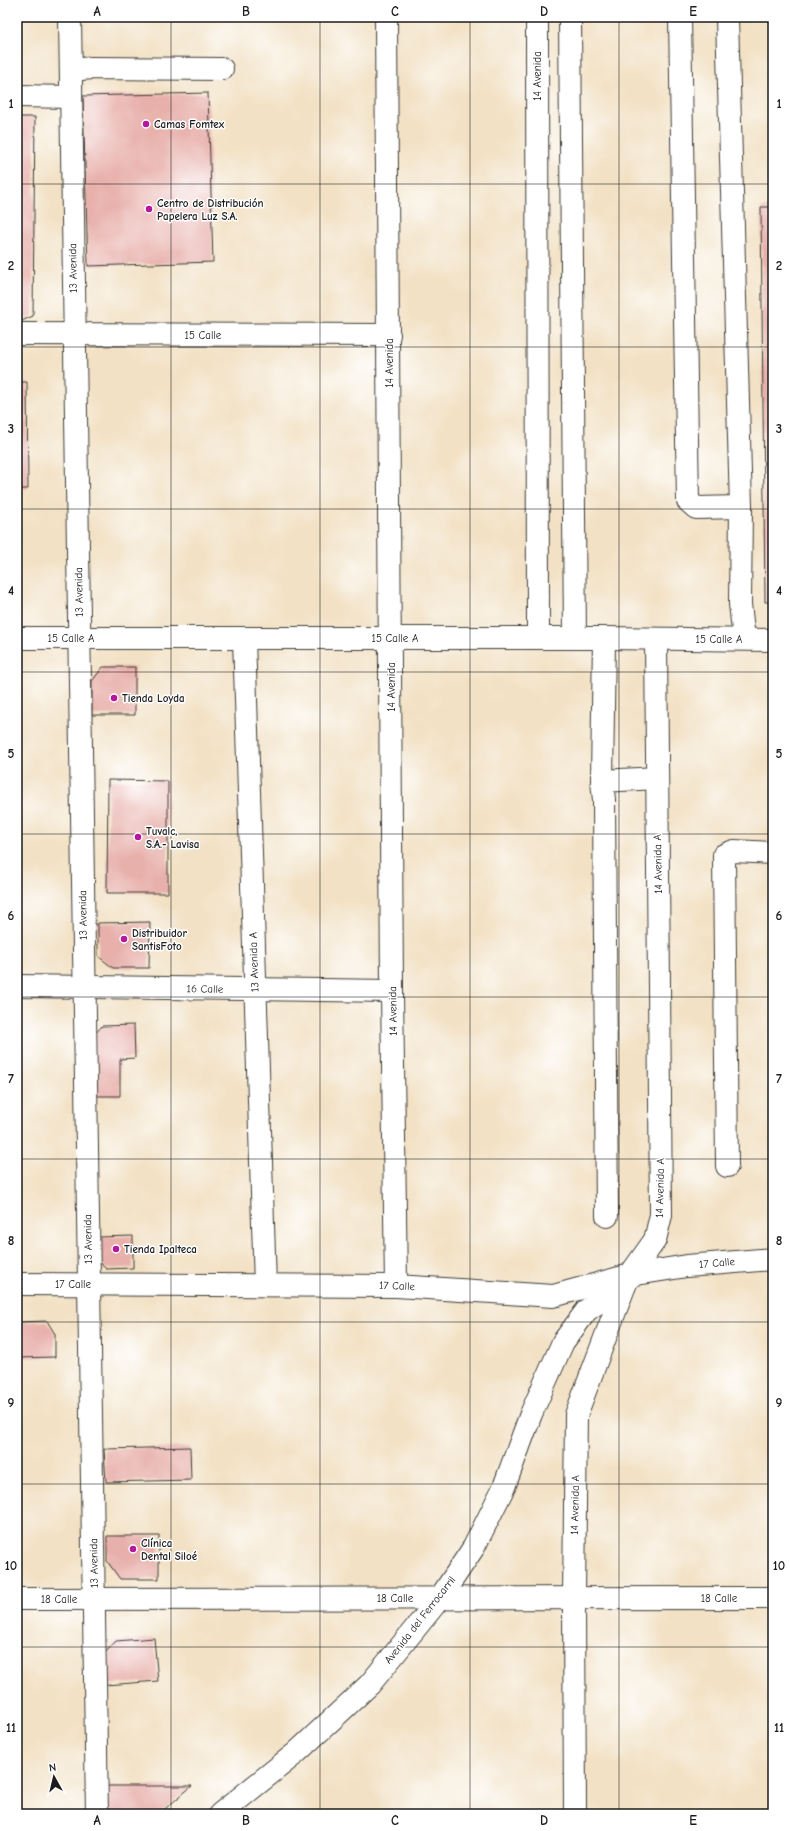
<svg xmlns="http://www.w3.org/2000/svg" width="790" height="1831" viewBox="0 0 790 1831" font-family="'Comic Neue',sans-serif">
<rect width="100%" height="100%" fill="#fff"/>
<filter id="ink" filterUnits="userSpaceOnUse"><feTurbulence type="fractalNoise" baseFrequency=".025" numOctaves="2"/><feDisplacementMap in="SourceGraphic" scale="8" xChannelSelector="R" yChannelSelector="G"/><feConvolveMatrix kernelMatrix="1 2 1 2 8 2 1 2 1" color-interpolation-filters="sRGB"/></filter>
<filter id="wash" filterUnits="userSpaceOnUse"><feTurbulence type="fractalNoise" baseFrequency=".012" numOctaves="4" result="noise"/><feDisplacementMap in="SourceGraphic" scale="16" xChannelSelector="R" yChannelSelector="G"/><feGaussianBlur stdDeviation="0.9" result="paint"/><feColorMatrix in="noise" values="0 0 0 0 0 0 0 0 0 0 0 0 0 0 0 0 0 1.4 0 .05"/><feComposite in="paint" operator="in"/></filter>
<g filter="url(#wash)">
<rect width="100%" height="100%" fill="#f2e1c4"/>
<g id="blocks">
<g fill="#e8b0ab">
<path d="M208,93L213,262L88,266L83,96Z"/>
<path d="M17,117H35L33,316L17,323Z"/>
<path d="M761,207H773V602H765Z"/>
<path d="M17,382H27L28,489H17Z"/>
<path d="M103,667H135V715H92V681Z"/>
<path d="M108,780L168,781V893H107Z"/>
<path d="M150,922L149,968H113L98,956V923Z"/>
<path d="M134,1025L135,1058L120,1059V1096H94V1035L102,1026Z"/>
<path d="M133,1236V1268L106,1269L99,1261L98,1237Z"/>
<path d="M47,1321L55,1334V1357L17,1358V1322Z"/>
<path d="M190,1447L191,1480L106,1482L104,1449Z"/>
<path d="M107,1536H159V1579H120L107,1561Z"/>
<path d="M154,1638L158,1681L106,1685L104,1654L116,1641Z"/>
<path d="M107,1786H192L159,1814H107Z"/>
</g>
</g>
</g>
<g filter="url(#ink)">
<use href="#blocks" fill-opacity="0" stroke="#3c3a35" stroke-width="1"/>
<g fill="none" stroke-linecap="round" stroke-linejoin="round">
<g stroke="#3c3a35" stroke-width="24">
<g id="minor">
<path d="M70,17L97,1814"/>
<path d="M386,17L392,991L396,1286"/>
<path d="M537,17L538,638"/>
<path d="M570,17L575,638"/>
<path d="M680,17L688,501L696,508L741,507"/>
<path d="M727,17L741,507L740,604L744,639"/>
<path d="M71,70L92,68L222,69"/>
<path d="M17,96L71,97"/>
<path d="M17,334L389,335"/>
<path d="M17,638H604L773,640"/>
<path d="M244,638L265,1285"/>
<path d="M602,781L604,638"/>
<path d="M17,986L392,991"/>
<path d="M727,1166L724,855L734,851L773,853"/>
<path d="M607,1216L604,800L602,781L657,778"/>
<path d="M17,1284L396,1286L553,1296L630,1275L687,1266L773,1259"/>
<path d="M17,1599L773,1598"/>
<path d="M220,1814L296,1753L370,1684L440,1598L474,1547L504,1487L531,1414L563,1342L587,1310L625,1285"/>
<path d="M575,1814L574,1598L576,1415L625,1285L630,1275L655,1240L661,1215L656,639"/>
</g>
</g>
<use href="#minor" stroke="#fff" stroke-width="22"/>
</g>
</g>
<path fill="none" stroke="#1c1c1c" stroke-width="1" stroke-opacity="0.55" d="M171,17V1814M320,17V1814M470,17V1814M619,17V1814M17,184H773M17,347H773M17,509H773M17,672H773M17,834H773M17,997H773M17,1159H773M17,1322H773M17,1484H773M17,1647H773"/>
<g fill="#b5179e" stroke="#fff" stroke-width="1.5">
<circle cx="146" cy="124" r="4"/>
<circle cx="149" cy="209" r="4"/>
<circle cx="114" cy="698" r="4"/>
<circle cx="138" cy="837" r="4"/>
<circle cx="124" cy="939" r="4"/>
<circle cx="116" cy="1249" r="4"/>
<circle cx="133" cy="1549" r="4"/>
</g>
<g text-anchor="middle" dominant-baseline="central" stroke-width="3" stroke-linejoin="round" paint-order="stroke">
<g font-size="11" fill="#1c1c1c" stroke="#fff">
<text transform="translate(537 76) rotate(-90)">14 Avenida</text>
<text transform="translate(73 268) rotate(-91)">13 Avenida</text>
<text x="203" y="335">15 Calle</text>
<text transform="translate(389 363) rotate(-90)">14 Avenida</text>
<text transform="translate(79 592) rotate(-91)">13 Avenida</text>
<text x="71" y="638">15 Calle A</text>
<text x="395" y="638">15 Calle A</text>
<text x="719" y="639">15 Calle A</text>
<text transform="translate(391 687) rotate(-90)">14 Avenida</text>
<text transform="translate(658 864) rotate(-91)">14 Avenida A</text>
<text transform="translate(83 915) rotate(-91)">13 Avenida</text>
<text transform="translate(254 962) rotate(-92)">13 Avenida A</text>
<text transform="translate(205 989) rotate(1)">16 Calle</text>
<text transform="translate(393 1011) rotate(-91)">14 Avenida</text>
<text transform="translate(660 1188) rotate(-89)">14 Avenida A</text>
<text transform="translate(88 1239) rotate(-91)">13 Avenida</text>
<text transform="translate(717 1263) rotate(-5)">17 Calle</text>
<text x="73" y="1284">17 Calle</text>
<text transform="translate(397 1286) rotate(2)">17 Calle</text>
<text transform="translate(575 1505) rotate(-89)">14 Avenida A</text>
<text transform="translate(94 1563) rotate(-91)">13 Avenida</text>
<text x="395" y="1598">18 Calle</text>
<text x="719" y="1598">18 Calle</text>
<text x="59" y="1599">18 Calle</text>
<text transform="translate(420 1620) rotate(-52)">Avenida del Ferrocarril</text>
</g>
<g font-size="11" font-weight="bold" fill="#1c1c1c" stroke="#fff" text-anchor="start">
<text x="154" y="124">Camas Fomtex</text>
<text x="157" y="203">Centro de Distribución<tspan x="157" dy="13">Papelera Luz S.A.</tspan></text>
<text x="122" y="698">Tienda Loyda</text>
<text x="146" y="831">Tuvalc,<tspan x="146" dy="13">S.A.- Lavisa</tspan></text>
<text x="132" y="933">Distribuidor<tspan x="132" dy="13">SantisFoto</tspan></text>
<text x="124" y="1249">Tienda Ipalteca</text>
<text x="141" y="1543">Clínica<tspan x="141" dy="13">Dental Siloé</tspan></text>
</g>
</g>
<rect width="790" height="1831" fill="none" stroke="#fff" stroke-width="44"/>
<g transform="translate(54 1777) rotate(352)" stroke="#ffffff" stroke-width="3" paint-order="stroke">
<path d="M0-3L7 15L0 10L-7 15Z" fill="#1c1c1c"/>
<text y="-6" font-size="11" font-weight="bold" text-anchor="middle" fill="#1c1c1c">N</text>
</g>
<rect x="22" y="22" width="746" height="1787" fill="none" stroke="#1c1c1c" stroke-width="1.5"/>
<g font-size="13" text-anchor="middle" font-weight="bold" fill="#1c1c1c">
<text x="97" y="16">A</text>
<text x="246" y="16">B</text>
<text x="395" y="16">C</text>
<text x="544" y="16">D</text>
<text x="693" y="16">E</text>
<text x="11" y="108">1</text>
<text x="779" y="108">1</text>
<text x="11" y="270">2</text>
<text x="779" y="270">2</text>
<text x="11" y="433">3</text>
<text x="779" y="433">3</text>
<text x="11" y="595">4</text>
<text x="779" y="595">4</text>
<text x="11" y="758">5</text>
<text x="779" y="758">5</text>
<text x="11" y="920">6</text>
<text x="779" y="920">6</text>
<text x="11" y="1083">7</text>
<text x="779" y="1083">7</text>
<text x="11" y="1245">8</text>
<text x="779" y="1245">8</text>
<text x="11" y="1407">9</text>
<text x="779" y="1407">9</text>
<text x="11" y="1570">10</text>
<text x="779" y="1570">10</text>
<text x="11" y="1732">11</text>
<text x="779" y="1732">11</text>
<text x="97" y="1825">A</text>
<text x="246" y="1825">B</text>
<text x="395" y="1825">C</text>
<text x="544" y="1825">D</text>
<text x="693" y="1825">E</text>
</g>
</svg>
